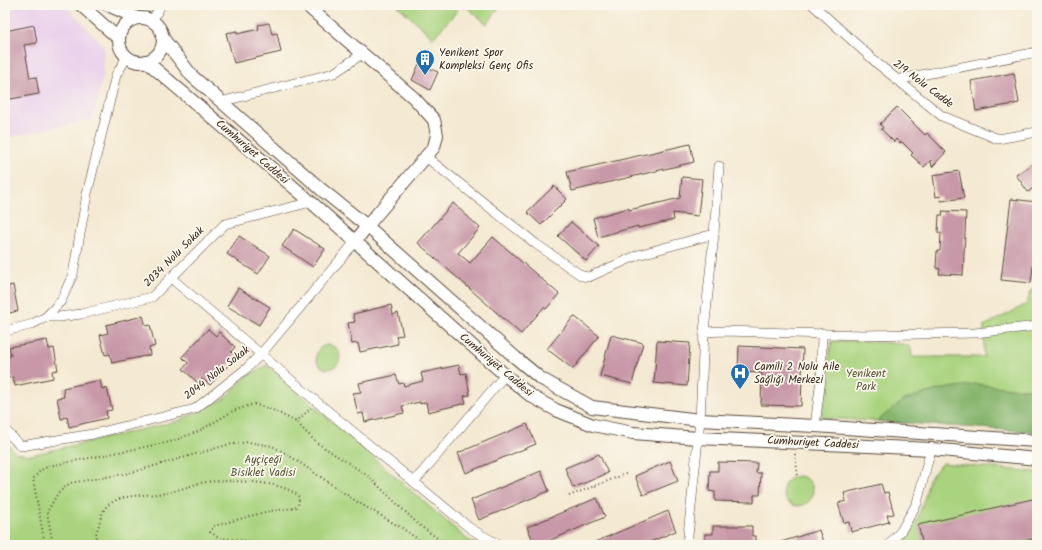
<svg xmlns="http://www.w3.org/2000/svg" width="1042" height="550" viewBox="0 0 1042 550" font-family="Kalam,sans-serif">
<rect width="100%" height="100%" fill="#fbf7ec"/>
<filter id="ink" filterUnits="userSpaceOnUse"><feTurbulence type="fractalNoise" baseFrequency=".025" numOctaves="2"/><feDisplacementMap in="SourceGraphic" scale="8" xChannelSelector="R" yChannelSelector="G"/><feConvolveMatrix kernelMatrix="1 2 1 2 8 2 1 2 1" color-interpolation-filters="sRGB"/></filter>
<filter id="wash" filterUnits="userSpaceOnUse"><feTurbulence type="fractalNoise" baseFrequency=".012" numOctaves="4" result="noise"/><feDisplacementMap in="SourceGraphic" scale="16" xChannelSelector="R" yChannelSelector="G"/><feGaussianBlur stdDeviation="0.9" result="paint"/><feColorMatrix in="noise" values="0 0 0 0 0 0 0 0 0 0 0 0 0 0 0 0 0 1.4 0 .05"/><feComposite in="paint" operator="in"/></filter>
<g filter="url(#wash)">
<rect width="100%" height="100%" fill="#f4e9d2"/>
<path fill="#ead1ec" d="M5,5H65L104,46L103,77L92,119L5,138Z"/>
<g fill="#a9d37e" stroke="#727e4e">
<path d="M397,5H452L458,10L433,38Z"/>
<path d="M464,5H501L487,24Z"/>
<path d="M1031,290H1037V432L877,421L821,418L824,386L832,341H863L901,344L908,345L911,348L912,357H984V326L1027,304Z"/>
<circle cx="328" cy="357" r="12"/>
<path d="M267,365L468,540L478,545H5V440L15,453L31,455L178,421L224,399L246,377Z"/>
<path d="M942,463L1037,472V545H897L916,522L924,500L929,479Z"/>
<circle cx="798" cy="491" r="15"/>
</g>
<path fill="#86b56d" stroke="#607046" d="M975,384L1022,389L1037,388V432L877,421L904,400L937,390Z"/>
<g id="blocks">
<g fill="#c898a8">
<path d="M269,23L272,34L277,33L281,52L234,63L226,33L237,31V34L259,29L258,25Z"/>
<path d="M34,25L37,43L24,45L30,78L36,77L39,94L5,100V31Z"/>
<path d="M419,64L438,72L430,90L412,80Z"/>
<path d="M1014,73L1019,103L976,111L971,81Z"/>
<path d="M897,107L925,135L927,133L946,152L932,167L931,160L924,167L911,155L913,153L902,142L900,143L896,139L894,142L881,129L883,128L880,124Z"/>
<path d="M690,144L694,162L572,191L567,172Z"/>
<path d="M1037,161V185L1028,192L1016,175Z"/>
<path d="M959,171L964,198L941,201L940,196L936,197L933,175Z"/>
<path d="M682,177L702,179L698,216L673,213L674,220L638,228V226L598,237L593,218L628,208L629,210L680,198Z"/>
<path d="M554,186L567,199L541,225L527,212Z"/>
<path d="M1011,199L1037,202V235L1031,283L1001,280Z"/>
<path d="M453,203L480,228L458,253L470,263L493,237L559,294L546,309L544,307L521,334L418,243Z"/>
<path d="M942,211L966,212L963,275L939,274L940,269L936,268L937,251H940L941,233H938L939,215H943Z"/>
<path d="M571,222L599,246L586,261L558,236Z"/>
<path d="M294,229L325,249L313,267L282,246Z"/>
<path d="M239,236L270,256L258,274L227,254Z"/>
<path d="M13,285L18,311L5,314V287Z"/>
<path d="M238,288L270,307L259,325L227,306Z"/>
<path d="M391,305L393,315L398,313L403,335L396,336L398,344L360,352L358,343L352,344L348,323L355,322L353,314Z"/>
<path d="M143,316L146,326L150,325L155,346L149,348L150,355L112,363L110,354L105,355L100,335L108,333L106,325Z"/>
<path d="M574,316L599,336L573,369L547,349Z"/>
<path d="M208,329L216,336L219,332L235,347L231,352L236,357L210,385L202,379L198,383L183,369L188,363L182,357Z"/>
<path d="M611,335L643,343L632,384L600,376Z"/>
<path d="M47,340L49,349L54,348L58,370L52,371L53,378L15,386L13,377L8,378L5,365V357L11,356L9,347Z"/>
<path d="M657,341L690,343L687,386L654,383Z"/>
<path d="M739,346L803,349L801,406L761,405L762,373L738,372Z"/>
<path d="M459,365L461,374L466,373L470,395L464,396L466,403L428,412L426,402L420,404V402L402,406L404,413L365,422L363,413L358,414L353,393L361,392L359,383L396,375L399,384L403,383L404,386L423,381L421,373Z"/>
<path d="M100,380L102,389L107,388L112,410L106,411L107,418L69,427L67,417L61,419L57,398L64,397L63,388Z"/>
<path d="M527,424L536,444L466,473L458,453Z"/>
<path d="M599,454L608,473L573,488L565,468Z"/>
<path d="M670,461L678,481L643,495L635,476Z"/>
<path d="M718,462L757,463L756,473H761L760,495H754V502L715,501V492L709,491L710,471H718Z"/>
<path d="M541,471L549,491L479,520L471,500Z"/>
<path d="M881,484L884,493L888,492L894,514L887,515L889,522L851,532L849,522L844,523L838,503L846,501L844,493Z"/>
<path d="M597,498L605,517L539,545H535L527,527Z"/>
<path d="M1037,498V538L1007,545H923L918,525Z"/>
<path d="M668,511L676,531L643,545H588Z"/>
<path d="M713,526H752V536H756V545H705V534H713Z"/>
<path d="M819,530L824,545H778V543Z"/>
</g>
</g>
</g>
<g filter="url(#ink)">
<use href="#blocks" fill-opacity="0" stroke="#574739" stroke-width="1"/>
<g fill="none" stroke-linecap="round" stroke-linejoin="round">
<g stroke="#574739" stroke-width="10">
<g id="street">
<path d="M813,5L878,64L942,116L998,139L1037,132"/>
<path d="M152,21L161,5"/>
<path d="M896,80L1037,52"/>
<path d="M220,102L334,73L362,54"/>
<path d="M426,157L536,244L582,276L589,277L638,255L714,234"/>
<path d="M171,278L317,402L471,529L499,545"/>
<path d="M46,317L61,301L73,274L87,194L116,75L127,57"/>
<path d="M5,331L30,325L46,317H59L81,314L152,297L225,224L311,202"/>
<path d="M704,332L714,234L719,166"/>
<path d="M815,426L821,379L822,333"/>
<path d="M5,430L21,446L93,434L195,409L247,368L261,354L355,242"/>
<path d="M414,482L505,375"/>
<path d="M687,545L700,420L704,332L724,331L863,335L975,333L1037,326"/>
<path d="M889,545L901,531L917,503L931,449"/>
</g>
</g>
<g stroke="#574739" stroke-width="14">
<g id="secondary">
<path d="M81,5L119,39"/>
<path d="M108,5L137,18"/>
<path d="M306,5L414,98L434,120L437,135L434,147L367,226L355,242"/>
<circle cx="141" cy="40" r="22"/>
<path d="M162,37L192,76L322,190L367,226L516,358L540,378L592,407L700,420L815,426L1037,441"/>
<path d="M146,61L311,202L505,375L531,396L556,410L593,425L633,433L698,438L931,449L1037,459"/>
</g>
</g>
<g stroke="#574739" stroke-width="2" stroke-dasharray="1 3" stroke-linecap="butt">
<path d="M296,422L311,408"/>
<path d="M795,454L798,476"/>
<path d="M569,496L628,473"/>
<path d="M45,545L33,479L41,470L49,466L170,442L199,431L233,411L254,404L273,410L296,422L317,443L367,475L419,525L447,545"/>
<path d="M53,545L47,512L58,493L70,483L130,473L227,445L248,442L272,446L287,454L356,501L402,528L426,545"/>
<path d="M99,545C94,538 96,533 99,525C101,519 102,511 107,506C121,493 148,496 165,493C177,491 189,486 200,483C210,481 221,481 231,481C254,482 278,482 298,495L299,499L298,505L295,508L269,511L214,526L210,532L219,538L286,545"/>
</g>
<use href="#street" stroke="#fff" stroke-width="9"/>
<use href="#secondary" stroke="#fff" stroke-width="12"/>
</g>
</g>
<defs>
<g id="building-pin" transform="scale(1)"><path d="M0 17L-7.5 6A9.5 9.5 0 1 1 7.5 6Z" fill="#1f6fb2" stroke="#fbf7ec"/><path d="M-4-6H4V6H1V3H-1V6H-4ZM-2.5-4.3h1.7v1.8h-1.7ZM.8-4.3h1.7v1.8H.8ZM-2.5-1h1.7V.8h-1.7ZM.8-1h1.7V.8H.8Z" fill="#fff"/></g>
<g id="hospital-pin" transform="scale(1)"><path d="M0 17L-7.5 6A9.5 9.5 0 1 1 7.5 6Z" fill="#1f6fb2" stroke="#fbf7ec"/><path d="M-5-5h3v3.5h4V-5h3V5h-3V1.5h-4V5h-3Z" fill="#fff"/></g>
</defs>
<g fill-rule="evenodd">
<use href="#building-pin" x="425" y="59"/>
<use href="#hospital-pin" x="740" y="373"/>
</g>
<g text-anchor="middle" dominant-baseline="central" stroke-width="3.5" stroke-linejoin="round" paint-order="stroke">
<g font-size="11" fill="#3b2a1e" stroke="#fbf7ec" text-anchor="start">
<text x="439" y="53">Yenikent Spor<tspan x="439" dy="13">Kompleksi Genç Ofis</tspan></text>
<text x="754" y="367">Camili 2 Nolu Aile<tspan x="754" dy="13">Sağlığı Merkezi</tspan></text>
</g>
<g font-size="11" fill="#3b2a1e" stroke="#fbf7ec">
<text transform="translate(923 84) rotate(37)">219 Nolu Cadde</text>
<text transform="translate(252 152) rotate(41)">Cumhuriyet Caddesi</text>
<text transform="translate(174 257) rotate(-45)">2034 Nolu Sokak</text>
<text transform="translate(496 365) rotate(40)">Cumhuriyet Caddesi</text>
<text transform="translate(217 373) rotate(-38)">2044 Nolu Sokak</text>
<text transform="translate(813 443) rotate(3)">Cumhuriyet Caddesi</text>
</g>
<g font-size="11" fill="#565436" stroke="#fbf7ec">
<text x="866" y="374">Yenikent<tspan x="866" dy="13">Park</tspan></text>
<text x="263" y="460">Ayçiçeği<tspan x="263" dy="13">Bisiklet Vadisi</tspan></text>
</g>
</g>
<rect width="1042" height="550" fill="none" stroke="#fbf7ec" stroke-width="20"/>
</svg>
